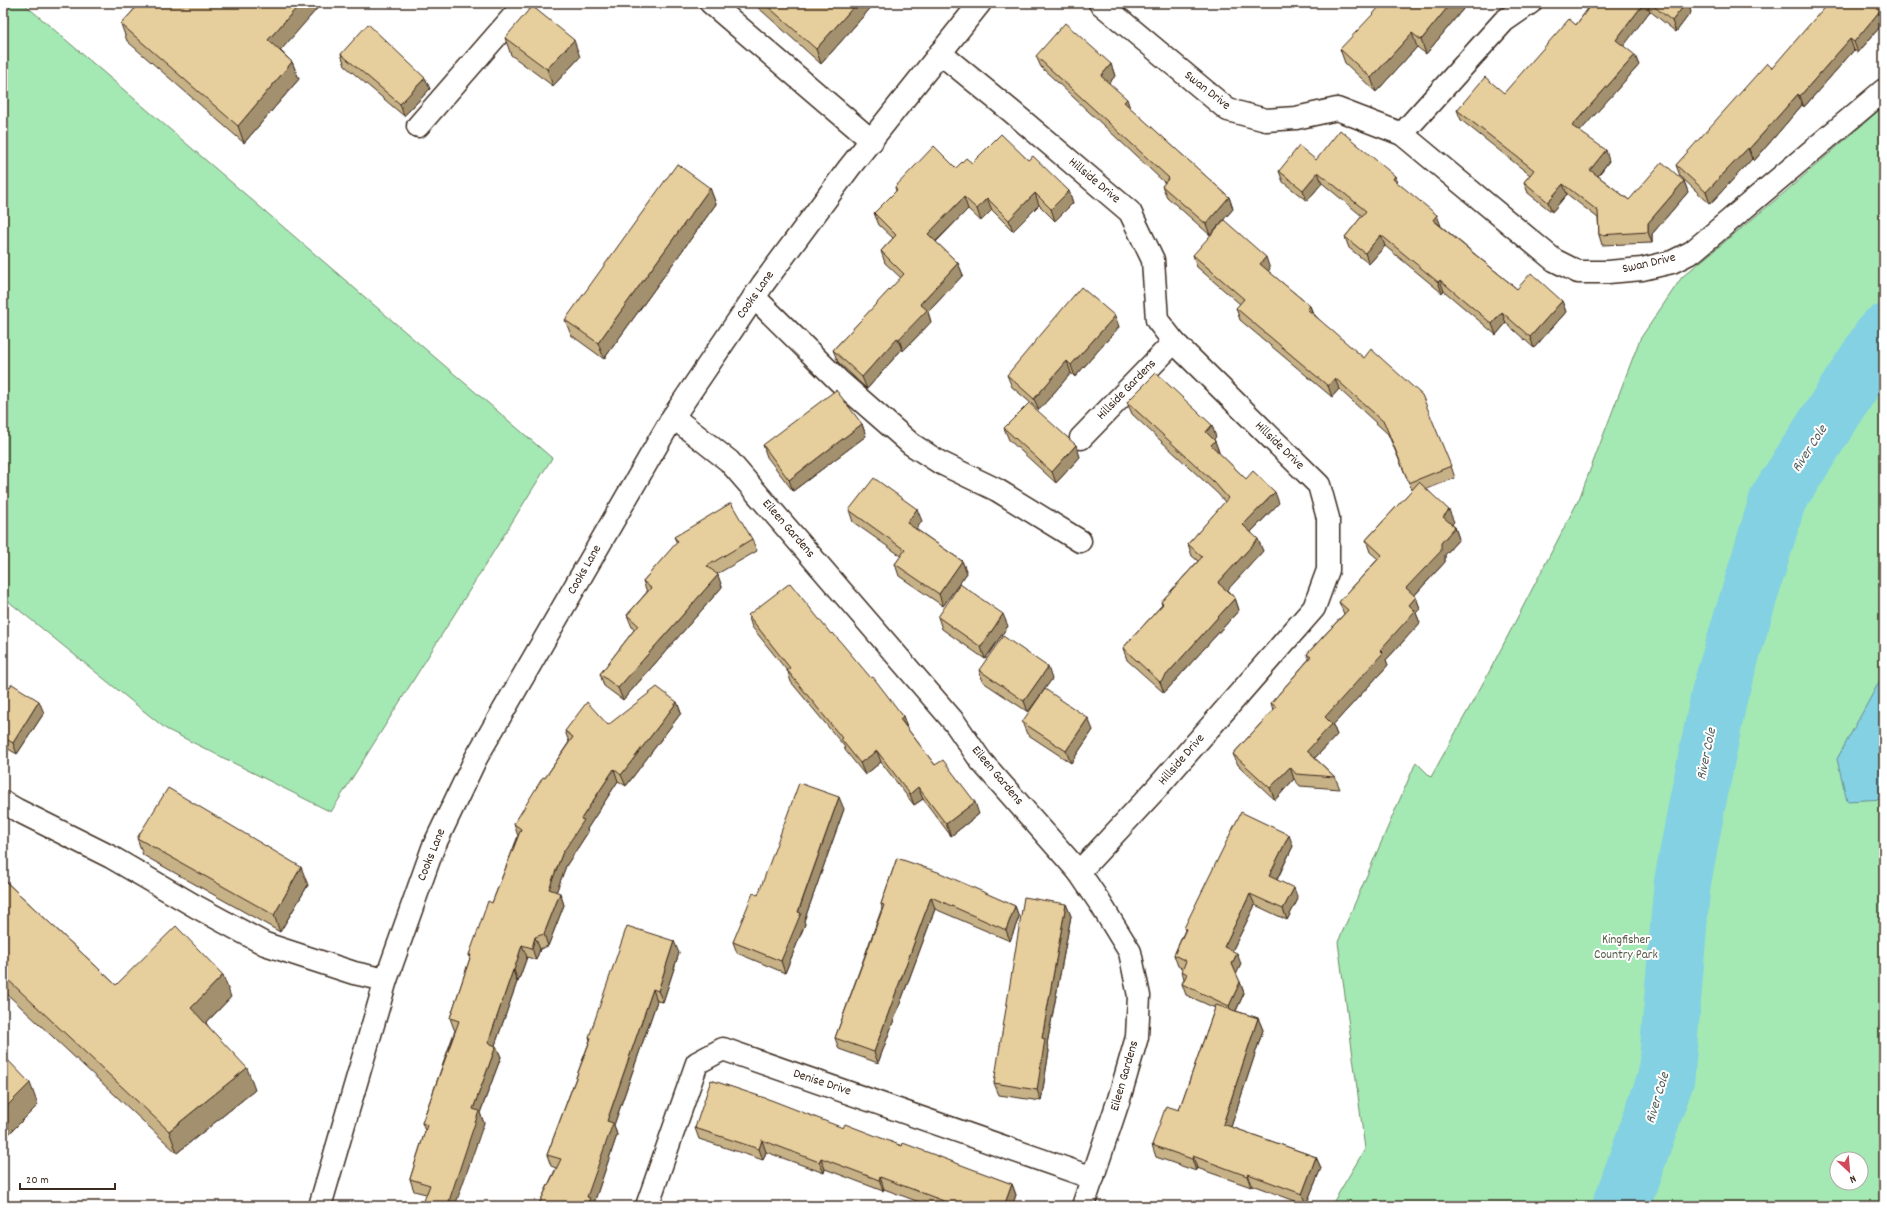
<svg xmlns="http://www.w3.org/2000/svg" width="1887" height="1209" viewBox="0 0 1887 1209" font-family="Dekko,sans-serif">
<rect width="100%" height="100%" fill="#fff"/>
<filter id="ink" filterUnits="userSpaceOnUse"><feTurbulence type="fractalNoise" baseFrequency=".025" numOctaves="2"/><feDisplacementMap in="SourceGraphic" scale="8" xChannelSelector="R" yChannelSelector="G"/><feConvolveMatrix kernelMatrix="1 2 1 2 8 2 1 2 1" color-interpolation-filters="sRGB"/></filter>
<g filter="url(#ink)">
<g fill="#a4e8b4" stroke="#708969" fill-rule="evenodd">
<path d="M3,3H23L552,458L331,812L166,729L3,597Z"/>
<path d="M1884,106V1206H1331L1365,1149L1338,942L1416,762L1431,777L1488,674L1579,499L1640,339L1682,277L1785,192ZM1837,1159H1861V1183H1837Z"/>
</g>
<path fill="#84d1e3" stroke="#678e94" d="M1884,673V799L1847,801L1837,759Z"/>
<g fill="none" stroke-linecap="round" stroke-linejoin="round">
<path stroke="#84d1e3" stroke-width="57" d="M1621,1206L1666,1078L1682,885L1697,805L1720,692L1778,499L1884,333"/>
<g stroke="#3b2a1e" stroke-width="25">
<g id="minor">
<path d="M711,3L872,141"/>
<path d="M1100,3L1228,110L1266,120L1296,118L1337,109L1402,134L1504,21L1530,3"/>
<path d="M940,53L1011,111L1130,212L1153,260L1157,320L1174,342L1319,485L1328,518V570L1314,608L1156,789L1079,872"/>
<path d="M418,126L525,3"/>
<path d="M1402,134L1554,260L1578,272H1608L1642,269L1672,262L1692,252L1884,90"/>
<path d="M754,297L839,381L911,444L939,462L997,490L1080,541"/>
<path d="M673,417L729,461L955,723L981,761L1079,872L1100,903L1130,952L1139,996L1137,1037L1119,1099L1083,1206"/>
<path d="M1081,438L1174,342"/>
<path d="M3,802L17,810L111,857L195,906L265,944L354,973L386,980"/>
<path d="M320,1206L386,980L433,848L476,758L673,417L763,284L849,168L980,3"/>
<path d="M647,1206L697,1063L723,1049L1093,1178"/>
</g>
</g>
<use href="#minor" stroke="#fff" stroke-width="22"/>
</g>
<g fill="#c7b187" stroke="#3b2a1e">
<path d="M140,3H322L280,50L292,62L299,79L244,143L127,41L121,24Z"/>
<path d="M753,3H875L821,64Z"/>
<path d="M1468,3L1426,54L1417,47L1376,92L1345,63L1340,49Z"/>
<path d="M1592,3H1688L1691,12L1676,32L1650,11L1623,46L1639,65L1580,131L1609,161L1598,176L1629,200L1684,181L1688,192L1652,234V243L1602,245L1599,235L1598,218L1567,194L1552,212L1528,193L1524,182L1530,175L1461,120L1457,110L1504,93L1576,25Z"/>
<path d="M1884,3V22L1858,53L1854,50L1804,107L1802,105L1754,161L1752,159L1710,204L1680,176L1676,165L1772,68Z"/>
<path d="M505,38L580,57L553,86L511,55Z"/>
<path d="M341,54L425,78L430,89L404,116L345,66Z"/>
<path d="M1036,56L1111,64L1115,76L1109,83L1129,107L1229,197L1233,209L1210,235L1167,197L1162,186L1165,183L1041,67Z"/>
<path d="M1028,160L1069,191L1073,203L1055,221L1039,205L1013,231L992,210L981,221L968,209L936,242L958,263L963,275L928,312L931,322L903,351L902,349L867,389L838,362L833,350L901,278L885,263L881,251L893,238L879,225L874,213L896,191L895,187L972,163Z"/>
<path d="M1316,160L1398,183L1441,226L1517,289L1562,301L1566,312L1534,348L1506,323L1496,335L1444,291L1442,293L1385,246L1369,264L1349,248L1345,237L1362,216L1322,183L1307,201L1283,182L1279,171Z"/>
<path d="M710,188L716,204L604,359L571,335L565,320Z"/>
<path d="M1193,255L1270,269L1268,271L1310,306L1313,313L1451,466L1455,478L1427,489L1454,522L1452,524L1455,527L1459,539L1445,555V562L1414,596L1416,597L1420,609L1416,613L1420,623L1386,660L1388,665L1333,725L1337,735L1315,758L1335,777L1340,789L1300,786L1294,779L1275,800L1238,765L1233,754L1273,710L1271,703L1309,659L1307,654L1344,614L1339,602L1378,559L1370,552L1366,540L1412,490L1388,434L1339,389L1332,397L1240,320L1236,308L1240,304L1197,267Z"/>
<path d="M1115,316L1119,327L1075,377L1071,373L1039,410L1012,387L1007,375Z"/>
<path d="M1127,402L1216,437L1214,439L1219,452V453L1246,479L1279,503L1251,532L1263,551L1227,590L1235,598L1239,610L1164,693L1127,660L1123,648L1162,605L1161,602L1198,561L1192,556L1188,544L1225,502L1218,494L1132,414Z"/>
<path d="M862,424L866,436L793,491L767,457L763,445Z"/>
<path d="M1004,428L1076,445L1080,457L1056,483L1009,440Z"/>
<path d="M849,510L922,521L916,529L962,561L967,573L943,606L899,576L895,564L901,556L853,522Z"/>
<path d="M674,537L752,539L757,551L717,574L722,587L623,700L604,686L600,674L634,630L632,627L627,615L647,592L643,581L677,543Z"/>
<path d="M748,615L831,634L903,716L907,728L935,765L979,814L951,836L923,799L914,805L881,762L865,775L845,750L844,746L791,682L788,672L752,627Z"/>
<path d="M938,617L1008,626L985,659L942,629Z"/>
<path d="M979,670L1052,679L1028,712L983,682Z"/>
<path d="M3,697L44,713L17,754L3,746Z"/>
<path d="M677,702L681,713L626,786L618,781L587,829L588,832L566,866L556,892L560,893L564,905L548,946L540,949L536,960L527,957L518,982H517L495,1045L496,1046L501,1057L480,1113L484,1123L426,1194L414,1191L410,1179L425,1131L422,1123L455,1030L454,1029L450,1018L470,958L469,955L492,903L518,836L514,824L545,778L569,742L565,731L608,725Z"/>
<path d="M1022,722L1093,730L1071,763L1027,734Z"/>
<path d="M844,809L804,921L805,924L785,973L737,953L733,942L758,895Z"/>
<path d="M137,838L308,885L280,932L143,855Z"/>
<path d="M1293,846L1277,880L1298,899L1287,920L1255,905L1232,951L1241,964L1236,974L1240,982L1244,993L1236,1011L1258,1018L1263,1030L1231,1127L1316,1157L1321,1168L1306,1205L1252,1185L1251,1187L1197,1168L1196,1171L1156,1157L1152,1145L1179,1110L1215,1008L1186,995L1182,984L1184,979L1182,971L1183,969L1178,966L1174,955L1185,930L1184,928Z"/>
<path d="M897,858L1015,906L1019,917L1010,941L935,909L878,1063L839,1049L835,1038L882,908L881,904Z"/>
<path d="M3,879L116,985L231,997L206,1023L255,1090L177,1153L7,994L3,998Z"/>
<path d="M1066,904L1071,916L1047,1044L1049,1051L1041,1101L999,1095L994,1083Z"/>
<path d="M679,953L663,1002L657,1001L614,1125L617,1135L593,1206H538L556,1168L551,1166L547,1155L590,1040L589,1037Z"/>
<path d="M695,1128H843L902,1146L1012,1184L1016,1195L1012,1206H930L884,1189L883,1191L825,1169L824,1173L766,1152L763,1160L699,1139Z"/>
</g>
<g fill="#a2906e" stroke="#3b2a1e">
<path d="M301,3H322L275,57L268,40Z"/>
<path d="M857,3H875L821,64L816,49Z"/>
<path d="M1451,3H1468L1426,54L1421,40Z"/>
<path d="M1644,3H1647L1650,11L1620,51L1616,40Z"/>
<path d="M1686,3H1688L1691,12L1676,32L1672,21Z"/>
<path d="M1884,6V22L1858,53L1854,42Z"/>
<path d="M1412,33L1417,47L1376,92L1371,78Z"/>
<path d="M1850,39L1854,50L1804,107L1800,96Z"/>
<path d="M574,40L580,57L553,86L547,69Z"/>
<path d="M1635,55L1639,65L1576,136L1572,126Z"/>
<path d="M292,62L299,79L244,143L238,126Z"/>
<path d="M1111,64L1115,76L1105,88L1101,76Z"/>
<path d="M425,78L430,89L404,116L400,104Z"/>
<path d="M1798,94L1802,105L1754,161L1749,149Z"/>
<path d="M1127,99L1131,111L1124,102Z"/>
<path d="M1748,148L1752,159L1710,204L1706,192Z"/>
<path d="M1606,150L1609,161L1594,181L1590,170Z"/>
<path d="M1318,172L1322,183L1307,201L1303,190Z"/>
<path d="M1395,176L1399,187L1393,179Z"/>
<path d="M1684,181L1688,192L1652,234V243L1648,232V223Z"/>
<path d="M1563,184L1567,194L1552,212L1548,202Z"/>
<path d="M710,188L716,204L604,359L598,343Z"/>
<path d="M1069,191L1073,203L1055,221L1051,209Z"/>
<path d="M1035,193L1039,205L1013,231L1009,220Z"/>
<path d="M964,197L968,209L932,245L928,234Z"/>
<path d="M1229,197L1233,209L1210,235L1206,224Z"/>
<path d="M987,198L992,210L981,221L977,209Z"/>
<path d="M1437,215L1441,226L1433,220Z"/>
<path d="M1381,235L1385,246L1369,264L1365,253Z"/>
<path d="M1266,257L1270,269L1264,276L1260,264Z"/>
<path d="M958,263L963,275L928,312L931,322L903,351L899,339L920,304Z"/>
<path d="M1440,280L1444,291L1442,293L1438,282Z"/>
<path d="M1562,301L1566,312L1534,348L1530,337Z"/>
<path d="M1310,306L1314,318L1307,309Z"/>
<path d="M1502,312L1506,323L1496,335L1492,324Z"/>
<path d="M1115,316L1119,327L1075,377L1071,365Z"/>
<path d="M897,338L902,349L867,389L862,377Z"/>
<path d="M1067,361L1071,373L1039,410L1034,399Z"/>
<path d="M1335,378L1339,389L1332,397L1328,386Z"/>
<path d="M862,424L866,436L793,491L789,480Z"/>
<path d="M1212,425L1216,437L1210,443L1206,432Z"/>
<path d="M1215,441L1219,452L1215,457L1211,445Z"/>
<path d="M1076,445L1080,457L1056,483L1052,472Z"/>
<path d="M1275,492L1279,503L1247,536L1243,525Z"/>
<path d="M917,509L922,521L912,535L907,523Z"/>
<path d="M1449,510L1454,522L1448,528L1443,517Z"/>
<path d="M1455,527L1459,539L1445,555V562L1410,600L1406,588L1441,543Z"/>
<path d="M1258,539L1263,551L1223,595L1218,583Z"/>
<path d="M962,561L967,573L943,606L939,594Z"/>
<path d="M718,575L722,587L623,700L618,688Z"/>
<path d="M1416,597L1420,609L1416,613L1420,623L1386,660L1388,665L1333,725L1337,735L1311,762L1307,751L1325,717L1380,650L1409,605Z"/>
<path d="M1235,598L1239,610L1164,693L1160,682Z"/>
<path d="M1003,614L1008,626L985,659L981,647Z"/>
<path d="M1048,667L1052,679L1028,712L1024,701Z"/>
<path d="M39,701L44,713L17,754L13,743Z"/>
<path d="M677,702L681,713L626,786L621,775Z"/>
<path d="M903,716L907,728L900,719Z"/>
<path d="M1088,718L1093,730L1071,763L1066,751Z"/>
<path d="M877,751L881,762L865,775L860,763Z"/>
<path d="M1290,767L1294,779L1275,800L1270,788Z"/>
<path d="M614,769L618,781L587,829L588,832L566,866L553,901L549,889L562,854L581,819Z"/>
<path d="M918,787L923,799L914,805L910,794Z"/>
<path d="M839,797L844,809L804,921L805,924L785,973L781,961Z"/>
<path d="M975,802L979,814L951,836L946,824Z"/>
<path d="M1289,835L1293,846L1273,887L1269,876Z"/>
<path d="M301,867L308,885L280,932L274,915Z"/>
<path d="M1294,888L1298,899L1287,920L1283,909Z"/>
<path d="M560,893L564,905L548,946L544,934Z"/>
<path d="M1250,894L1255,905L1228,959L1224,947Z"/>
<path d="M931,897L935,909L878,1063L874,1052Z"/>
<path d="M1066,904L1071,916L1047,1044L1049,1051L1041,1101L1037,1090L1042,1038Z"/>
<path d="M1015,906L1019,917L1010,941L1006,930Z"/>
<path d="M535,937L540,949L536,960L532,948Z"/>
<path d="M674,941L679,953L663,1002L658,991Z"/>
<path d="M522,945L527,957L518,982L514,970Z"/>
<path d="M1237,953L1241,964L1236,975L1232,964Z"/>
<path d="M513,970L517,982L492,1054L488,1043Z"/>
<path d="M223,975L231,997L199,1030L191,1008Z"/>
<path d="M3,982L7,994L3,998Z"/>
<path d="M1240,982L1244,993L1233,1017L1229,1006Z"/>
<path d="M653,989L657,1001L614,1125L617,1135L593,1206H586L587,1197L607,1121Z"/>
<path d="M1258,1018L1263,1030L1228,1136L1223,1124Z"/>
<path d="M496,1046L501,1057L480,1113L484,1123L455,1206L449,1201L473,1109Z"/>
<path d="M247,1068L255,1090L177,1153L169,1131Z"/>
<path d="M30,1083L38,1105L3,1140V1110Z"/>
<path d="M762,1140L766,1152L763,1160L759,1149Z"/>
<path d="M1193,1156L1197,1168L1196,1171L1192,1159Z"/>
<path d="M1316,1157L1321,1168L1306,1205L1302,1194Z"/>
<path d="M821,1158L825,1169L824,1173L819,1162Z"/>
<path d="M1248,1174L1252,1185L1251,1187L1247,1176Z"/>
<path d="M880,1177L884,1189L883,1191L879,1180Z"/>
<path d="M1012,1184L1016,1195L1012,1206H1004Z"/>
</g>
<g fill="#e7ce9d" stroke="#3b2a1e">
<path d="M140,3H301L268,40L292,62L238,126L121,24Z"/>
<path d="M764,3H857L816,49Z"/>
<path d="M1382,3H1451L1421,40L1412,33L1371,78L1340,49L1374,13Z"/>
<path d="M1592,3H1644L1616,40L1635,55L1572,126L1606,150L1590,170L1629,200L1662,162L1684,181L1648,223V232L1599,235L1598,211L1563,184L1548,202L1524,182L1534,170L1457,110L1485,77L1504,93L1569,19L1576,25Z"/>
<path d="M1650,3H1686L1672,21Z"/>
<path d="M1828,3H1884V6L1854,42L1850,39L1800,96L1798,94L1749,149L1748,148L1706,192L1676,165L1767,63L1772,68Z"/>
<path d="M532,6L574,40L547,69L505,38Z"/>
<path d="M1065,23L1111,64L1101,76L1127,99L1124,102L1229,197L1206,224L1162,186L1169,178L1036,56Z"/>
<path d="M368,24L425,78L400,104L341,54Z"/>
<path d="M1340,130L1395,176L1393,179L1437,215L1433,220L1517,289L1531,273L1562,301L1530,337L1502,312L1492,324L1440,280L1438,282L1381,235L1365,253L1345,237L1366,211L1318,172L1303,190L1279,171L1299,146L1316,160Z"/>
<path d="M1001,134L1028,160L1033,156L1069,191L1051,209L1035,193L1009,220L987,198L977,209L964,197L928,234L958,263L920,304L927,310L899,339L897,338L862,377L833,350L904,274L881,251L896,235L874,213L897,190L895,187L934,146L956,168L966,158L972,163Z"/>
<path d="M677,164L710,188L598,343L565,320Z"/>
<path d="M1224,220L1266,257L1260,264L1310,306L1307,309L1364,358L1371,349L1422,395L1451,466L1409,483L1384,422L1335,378L1328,386L1236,308L1244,299L1193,255Z"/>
<path d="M1081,287L1115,316L1071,365L1067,361L1034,399L1007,375Z"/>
<path d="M1156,373L1212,425L1206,432L1215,441L1211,445L1246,479L1253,471L1275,492L1243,525L1258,539L1218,583L1235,598L1160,682L1123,648L1163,604L1161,602L1202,557L1188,544L1228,498L1214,482L1127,402Z"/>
<path d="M836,390L862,424L789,480L763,445Z"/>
<path d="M1029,403L1076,445L1052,472L1004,428Z"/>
<path d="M874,478L917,509L907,523L962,561L939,594L895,564L905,550L849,510Z"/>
<path d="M1419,482L1449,510L1443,517L1455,527L1441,543V551L1406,588L1416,597L1409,605L1415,611L1380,650L1383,653L1325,717L1332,724L1307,751L1335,777L1296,774L1290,767L1270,788L1233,754L1276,707L1271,703L1311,657L1307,654L1348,610L1339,602L1382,555L1366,540Z"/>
<path d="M731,503L752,539L707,566L718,575L618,688L600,674L638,625L627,615L651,588L643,581L678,541L674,537Z"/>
<path d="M790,583L831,634L833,633L871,678L873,677L903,716L900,719L935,765L943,760L975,802L946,824L918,787L910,794L877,751L860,763L841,739L842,738L787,670L790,668L748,615Z"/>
<path d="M960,584L1003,614L981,647L938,617Z"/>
<path d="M1003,636L1048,667L1024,701L979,670Z"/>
<path d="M12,684L39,701L13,743L3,737V697Z"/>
<path d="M657,687L677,702L621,775L614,769L581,819L584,820L562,854L549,889L560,893L544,934L535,937L532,948L522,945L514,970H513L488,1043L496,1046L473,1109L479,1111L449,1201L463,1206H422L430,1185L410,1179L427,1125L422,1123L459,1021L450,1018L471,955H469L478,930L488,901L492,903L521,829L514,824L543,777L545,778L573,737L565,731L587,702L608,725Z"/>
<path d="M1045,689L1088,718L1066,751L1022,722Z"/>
<path d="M799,783L839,797L798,912L801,913L781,961L733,942L753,893L758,895Z"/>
<path d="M168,788L301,867L274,915L137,838Z"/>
<path d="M1241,812L1289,835L1269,876L1294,888L1283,909L1250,894L1224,947L1237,953L1232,964L1240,982L1229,1006L1182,984L1187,974L1182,971L1186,961L1174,955L1186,929L1184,928Z"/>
<path d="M897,858L938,872L1015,906L1006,930L931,897L874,1052L835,1038L884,905L881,904Z"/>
<path d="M3,879L116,985L176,926L223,975L191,1008L247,1068L169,1131L3,975Z"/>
<path d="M1024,897L1066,904L1042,1038L1045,1039L1037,1090L994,1083Z"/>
<path d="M627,926L674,941L658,991L653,989L607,1121L613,1123L587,1197L590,1198L586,1206H538L561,1159L547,1155L591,1038L589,1037Z"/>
<path d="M1216,1005L1258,1018L1223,1124L1316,1157L1302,1194L1248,1174L1247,1176L1193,1156L1192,1159L1152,1145L1166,1106L1179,1110Z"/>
<path d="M3,1055L30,1083L3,1110Z"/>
<path d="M711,1080L771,1100L843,1128L845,1124L902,1146L903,1143L1012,1184L1004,1206H957L880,1177L879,1180L821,1158L819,1162L762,1140L759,1149L695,1128Z"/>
</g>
</g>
<g text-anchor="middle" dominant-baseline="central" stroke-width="4" stroke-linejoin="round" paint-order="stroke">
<g font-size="13" fill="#3b2a1e" stroke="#fff">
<text transform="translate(1207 91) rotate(38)">Swan Drive</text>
<text transform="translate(1094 181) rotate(40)">Hillside Drive</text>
<text transform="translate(1649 264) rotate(-13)">Swan Drive</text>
<text transform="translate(756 295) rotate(-55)">Cooks Lane</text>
<text transform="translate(1127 390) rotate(-46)">Hillside Gardens</text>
<text transform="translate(1279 446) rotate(44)">Hillside Drive</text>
<text transform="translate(788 529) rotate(49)">Eileen Gardens</text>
<text transform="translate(585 570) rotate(-60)">Cooks Lane</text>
<text transform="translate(1182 760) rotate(-49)">Hillside Drive</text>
<text transform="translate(997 776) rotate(50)">Eileen Gardens</text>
<text transform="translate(432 855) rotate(-68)">Cooks Lane</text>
<text transform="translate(1125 1076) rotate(-74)">Eileen Gardens</text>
<text transform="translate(822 1083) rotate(18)">Denise Drive</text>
</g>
<g font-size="13" fill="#555a44" stroke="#fff">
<text x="1626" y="940">Kingfisher<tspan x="1626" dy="15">Country Park</tspan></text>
</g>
<g font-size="14" font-style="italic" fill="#515c59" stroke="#fff">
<text transform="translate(1810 449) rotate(-57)">River Cole</text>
<text transform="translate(1707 754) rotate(-78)">River Cole</text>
<text transform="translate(1658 1098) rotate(-73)">River Cole</text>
</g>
</g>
<rect width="1887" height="1209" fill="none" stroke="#fff" stroke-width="16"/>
<rect x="8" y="8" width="1871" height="1193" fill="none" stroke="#3b2a1e" stroke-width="1.5" filter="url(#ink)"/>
<g transform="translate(1849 1171) rotate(154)"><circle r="19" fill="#ffffff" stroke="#b1aaa5"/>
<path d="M0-3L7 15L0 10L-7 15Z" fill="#d1495b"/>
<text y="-6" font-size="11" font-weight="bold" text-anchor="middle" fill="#3b2a1e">N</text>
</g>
<path d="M20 1183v6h95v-6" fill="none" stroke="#3b2a1e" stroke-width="2"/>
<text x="26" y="1183" font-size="12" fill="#3b2a1e" stroke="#ffffff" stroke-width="3" paint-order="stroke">20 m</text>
</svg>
